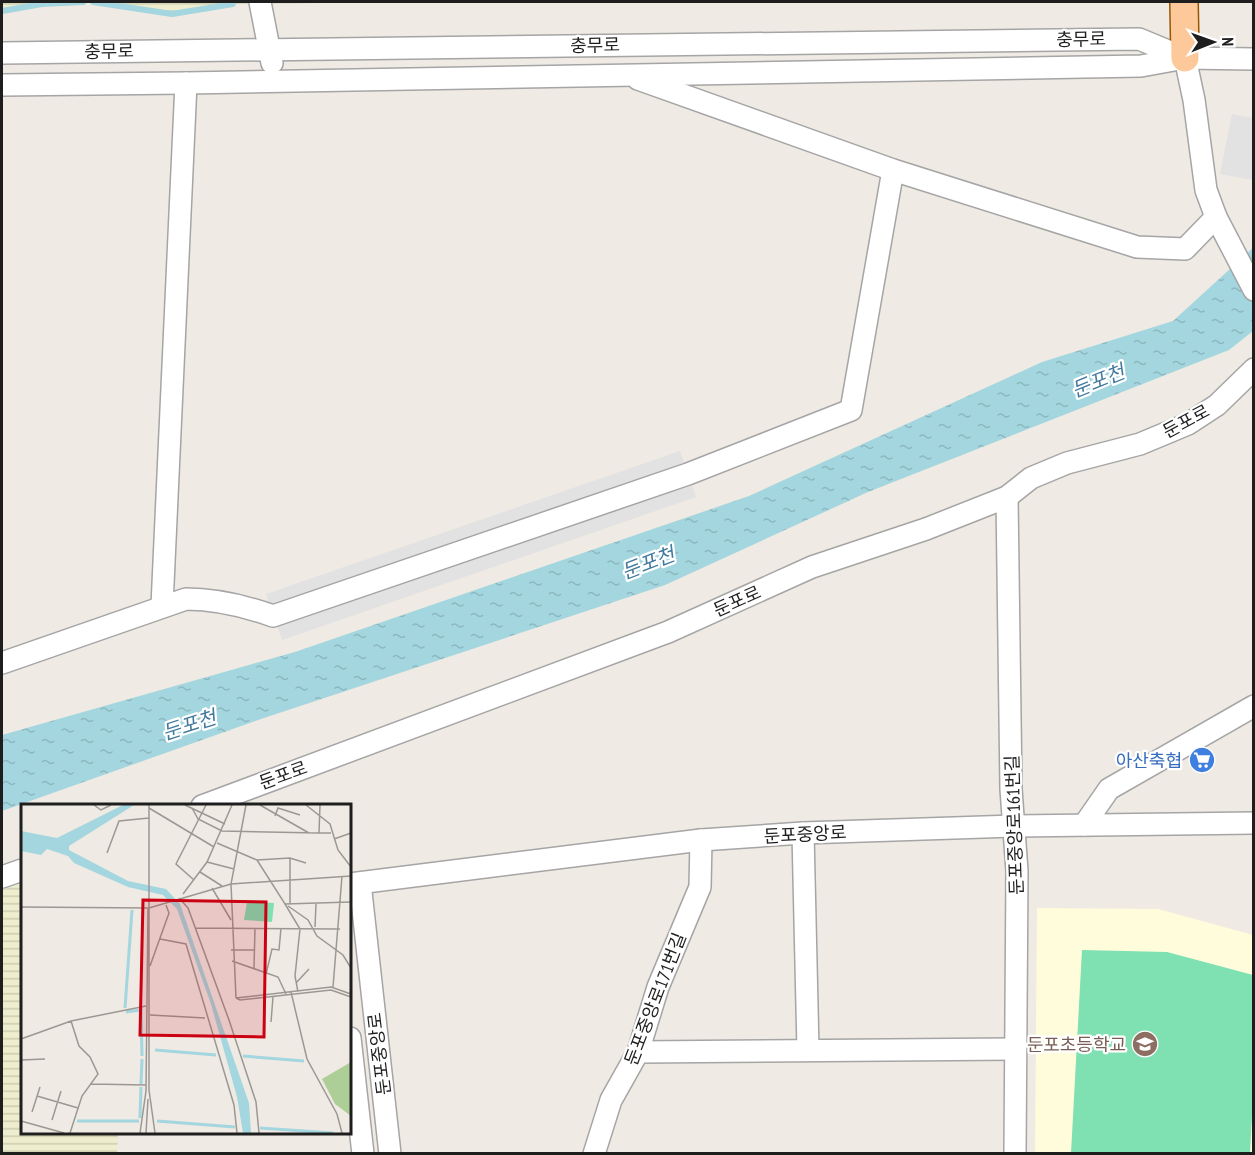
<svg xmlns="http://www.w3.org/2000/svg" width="1255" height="1155" viewBox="0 0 1255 1155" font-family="'PT Sans Narrow','Noto Sans KR',sans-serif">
<defs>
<pattern id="farmland-rules" width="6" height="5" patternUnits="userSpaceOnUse" patternTransform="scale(1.5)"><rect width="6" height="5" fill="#eeeece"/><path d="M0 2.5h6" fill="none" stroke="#ccccb0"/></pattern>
<pattern id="water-ripples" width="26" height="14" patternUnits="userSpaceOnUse" patternTransform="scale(1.5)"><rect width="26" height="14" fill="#a3d6de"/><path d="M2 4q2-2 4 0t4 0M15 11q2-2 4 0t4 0" fill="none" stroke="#8cb7be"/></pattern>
</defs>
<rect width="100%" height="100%" fill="#efeae3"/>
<path fill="#fffcdc" d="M1037,908L1158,909L1253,935V1153L1035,1154Z"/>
<g fill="url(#farmland-rules)">
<path d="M2,2H83L42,4L2,11Z"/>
<path d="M93,2H421L233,4L172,14Z"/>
<path d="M22,883V1132L118,1133L117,1153H2V890Z"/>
</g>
<path fill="#7fe0b2" d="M1082,950L1167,952L1253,975L1254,1079L1250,1153H1071Z"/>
<g fill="#e2e2e2">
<path d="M1232,114L1253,118V180L1220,174Z"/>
<path d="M680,451L696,497L282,640L266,594Z"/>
</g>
<path fill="url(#water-ripples)" d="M1253,248V331L1229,350L868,492L665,585L261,719L2,811V735L295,652L749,496L1042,362L1173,321Z"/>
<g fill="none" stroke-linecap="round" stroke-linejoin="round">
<g stroke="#a3d6de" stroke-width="6">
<path d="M93,2L172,14L233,4V2"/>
<path d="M2,11L42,4L83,2"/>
</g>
<g stroke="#a5a5a5" stroke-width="24">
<g id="minor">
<path d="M260,2L272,63"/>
<path d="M2,53L1139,39L1185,58"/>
<path d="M1185,58L1194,100L1206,190L1216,217L1254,290"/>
<path d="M638,79L893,170L1137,247L1185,249L1216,217"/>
<path d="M2,85L186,83L1141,66L1185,58L1254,59"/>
<path d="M1007,497L1011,789L1017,871L1015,1154"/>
<path d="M162,606L186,83"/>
<path d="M2,663L186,599C217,599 245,606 273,616L688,474L851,410L893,170"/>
<path d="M202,806L668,632L812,567L926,529L1007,497L1031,478L1067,463L1140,444L1188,424L1217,405L1254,369"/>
<path d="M1084,825L1109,789L1254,706"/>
<path d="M803,833L808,1050"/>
<path d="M2,877L22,870"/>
<path d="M360,883L390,1154"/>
<path d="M350,884L701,840L803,833L1014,826L1254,823"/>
<path d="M350,1038L363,1154"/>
<path d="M638,1052L1015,1049"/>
<path d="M594,1154L611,1100L638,1052L658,987L700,887L701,840"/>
</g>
</g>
<g stroke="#975700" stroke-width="30">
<path id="major" d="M1184,2L1185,58"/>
</g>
<use href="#minor" stroke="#fff" stroke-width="21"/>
<use href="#major" stroke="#fdc99a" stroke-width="27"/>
</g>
<defs>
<g id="supermarket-disc" transform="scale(1.35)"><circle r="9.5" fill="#3f7fe0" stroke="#fff"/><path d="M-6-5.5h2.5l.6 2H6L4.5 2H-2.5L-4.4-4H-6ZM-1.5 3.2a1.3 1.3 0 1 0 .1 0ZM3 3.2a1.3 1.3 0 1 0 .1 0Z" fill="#fff"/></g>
<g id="school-disc" transform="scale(1.35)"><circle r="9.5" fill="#8d6e63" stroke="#fff"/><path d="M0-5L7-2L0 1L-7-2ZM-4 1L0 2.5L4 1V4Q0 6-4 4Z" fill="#fff"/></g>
</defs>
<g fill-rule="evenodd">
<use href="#supermarket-disc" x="1202" y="760"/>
<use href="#school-disc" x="1145" y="1044"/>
</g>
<g text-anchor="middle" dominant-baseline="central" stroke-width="4.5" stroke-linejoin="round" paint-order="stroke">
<g font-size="18" fill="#1e1e1e" stroke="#fff">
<text transform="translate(1081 39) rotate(-1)">충무로</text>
<text transform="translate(595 45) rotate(-1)">충무로</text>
<text transform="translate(109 51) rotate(-1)">충무로</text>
<text transform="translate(1186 421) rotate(-28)">둔포로</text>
<text transform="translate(737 601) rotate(-24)">둔포로</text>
<text transform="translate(283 775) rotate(-20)">둔포로</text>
<text transform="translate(1014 825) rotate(-92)">둔포중앙로161번길</text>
<text transform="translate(805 834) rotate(-3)">둔포중앙로</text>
<text transform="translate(655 999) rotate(-69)">둔포중앙로171번길</text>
<text transform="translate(379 1054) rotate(-97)">둔포중앙로</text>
</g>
<g font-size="18" fill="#366cbe" stroke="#fff" text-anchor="end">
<text x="1182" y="760">아산축협</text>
</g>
<g font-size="18" fill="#785e54" stroke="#fff" text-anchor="end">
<text x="1126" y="1044">둔포초등학교</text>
</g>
<g font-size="20" font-style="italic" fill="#42799f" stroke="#fff">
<text transform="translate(1098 381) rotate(-22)">둔포천</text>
<text transform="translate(648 563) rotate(-21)">둔포천</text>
<text transform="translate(189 725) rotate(-18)">둔포천</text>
</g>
</g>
<g transform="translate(21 804)">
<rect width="330" height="330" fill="#efeae3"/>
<path d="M330,258V312L314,300L301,275Z" fill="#adcf97"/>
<path d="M226,98L253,99L251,118L223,116Z" fill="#7fe0b2"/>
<path d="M102,1H113L48,42V46L107,77L145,85L159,100L228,299L230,329H222L216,293L190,200L156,105L142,91L107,83L53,59L47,52L26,45L20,51L0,47V27L36,34Z" fill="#a3d6de"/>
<path fill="none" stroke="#a3d6de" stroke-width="3" d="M104,204L111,106M105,208L120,206L121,252M134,246L195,251M222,252L283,257M120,280L121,255M119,314L120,283M56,317H118M136,317L214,323M239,324L312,329"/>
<path fill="none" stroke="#9b9894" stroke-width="1.5" d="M73,1L80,6L90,1M128,1V286M164,1L204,20M239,1L288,29M285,1L309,20L317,46L330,63M299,1L298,29H310M128,4L193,43M171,4L177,15L201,27L298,29M254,12L257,4L279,11M313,35L330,29M196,39L236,56L269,54L285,59M86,49L98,17L128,14M269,54V99M236,56L264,100L330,98M186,58L213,65M179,68L201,82M173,76L155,60L185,1M191,84L210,116M162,90L186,58L211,1M158,94L167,104L208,216L235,298L238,329M264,100L279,125L274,172L277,188M267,102L287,116L296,132L322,151L330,164M0,103L128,104M128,104L210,80L330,72M294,123L295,100M174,124L319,125M139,135L165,140L213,301L216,329M210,146H233M211,157L257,173L265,190M129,162L148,109L145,101M233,164L234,124M245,170L251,145L258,146L260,124M275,179L288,165M312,183L321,72M270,188L286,255L316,310L321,329M215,194L210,80L225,1M215,194L219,196L310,186L330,193M215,194L310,183L330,190M129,211L184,214M250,218L252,193M0,235L50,217L125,202M0,256L24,255M70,280L125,281M128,286L134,329M125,287L127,105M16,292L57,304M11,308L19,283M31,316L40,287M0,317L43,329M49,329L61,292L77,270L69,253L58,242L50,217M119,329L125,287M125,329L127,295"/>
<path fill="#cb0012" fill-opacity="0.15" stroke="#cb0012" stroke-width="3" d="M122,96L245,98L243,233L119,231Z"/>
<rect width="330" height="330" fill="none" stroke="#1e1e1e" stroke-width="3"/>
</g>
<rect width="1255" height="1155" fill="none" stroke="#1e1e1e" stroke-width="6"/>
<g transform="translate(1213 42) rotate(89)" stroke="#ffffff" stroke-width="4.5" paint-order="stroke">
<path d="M0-4.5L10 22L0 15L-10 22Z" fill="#1e1e1e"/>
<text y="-9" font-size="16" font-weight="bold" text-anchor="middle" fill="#1e1e1e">N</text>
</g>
</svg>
